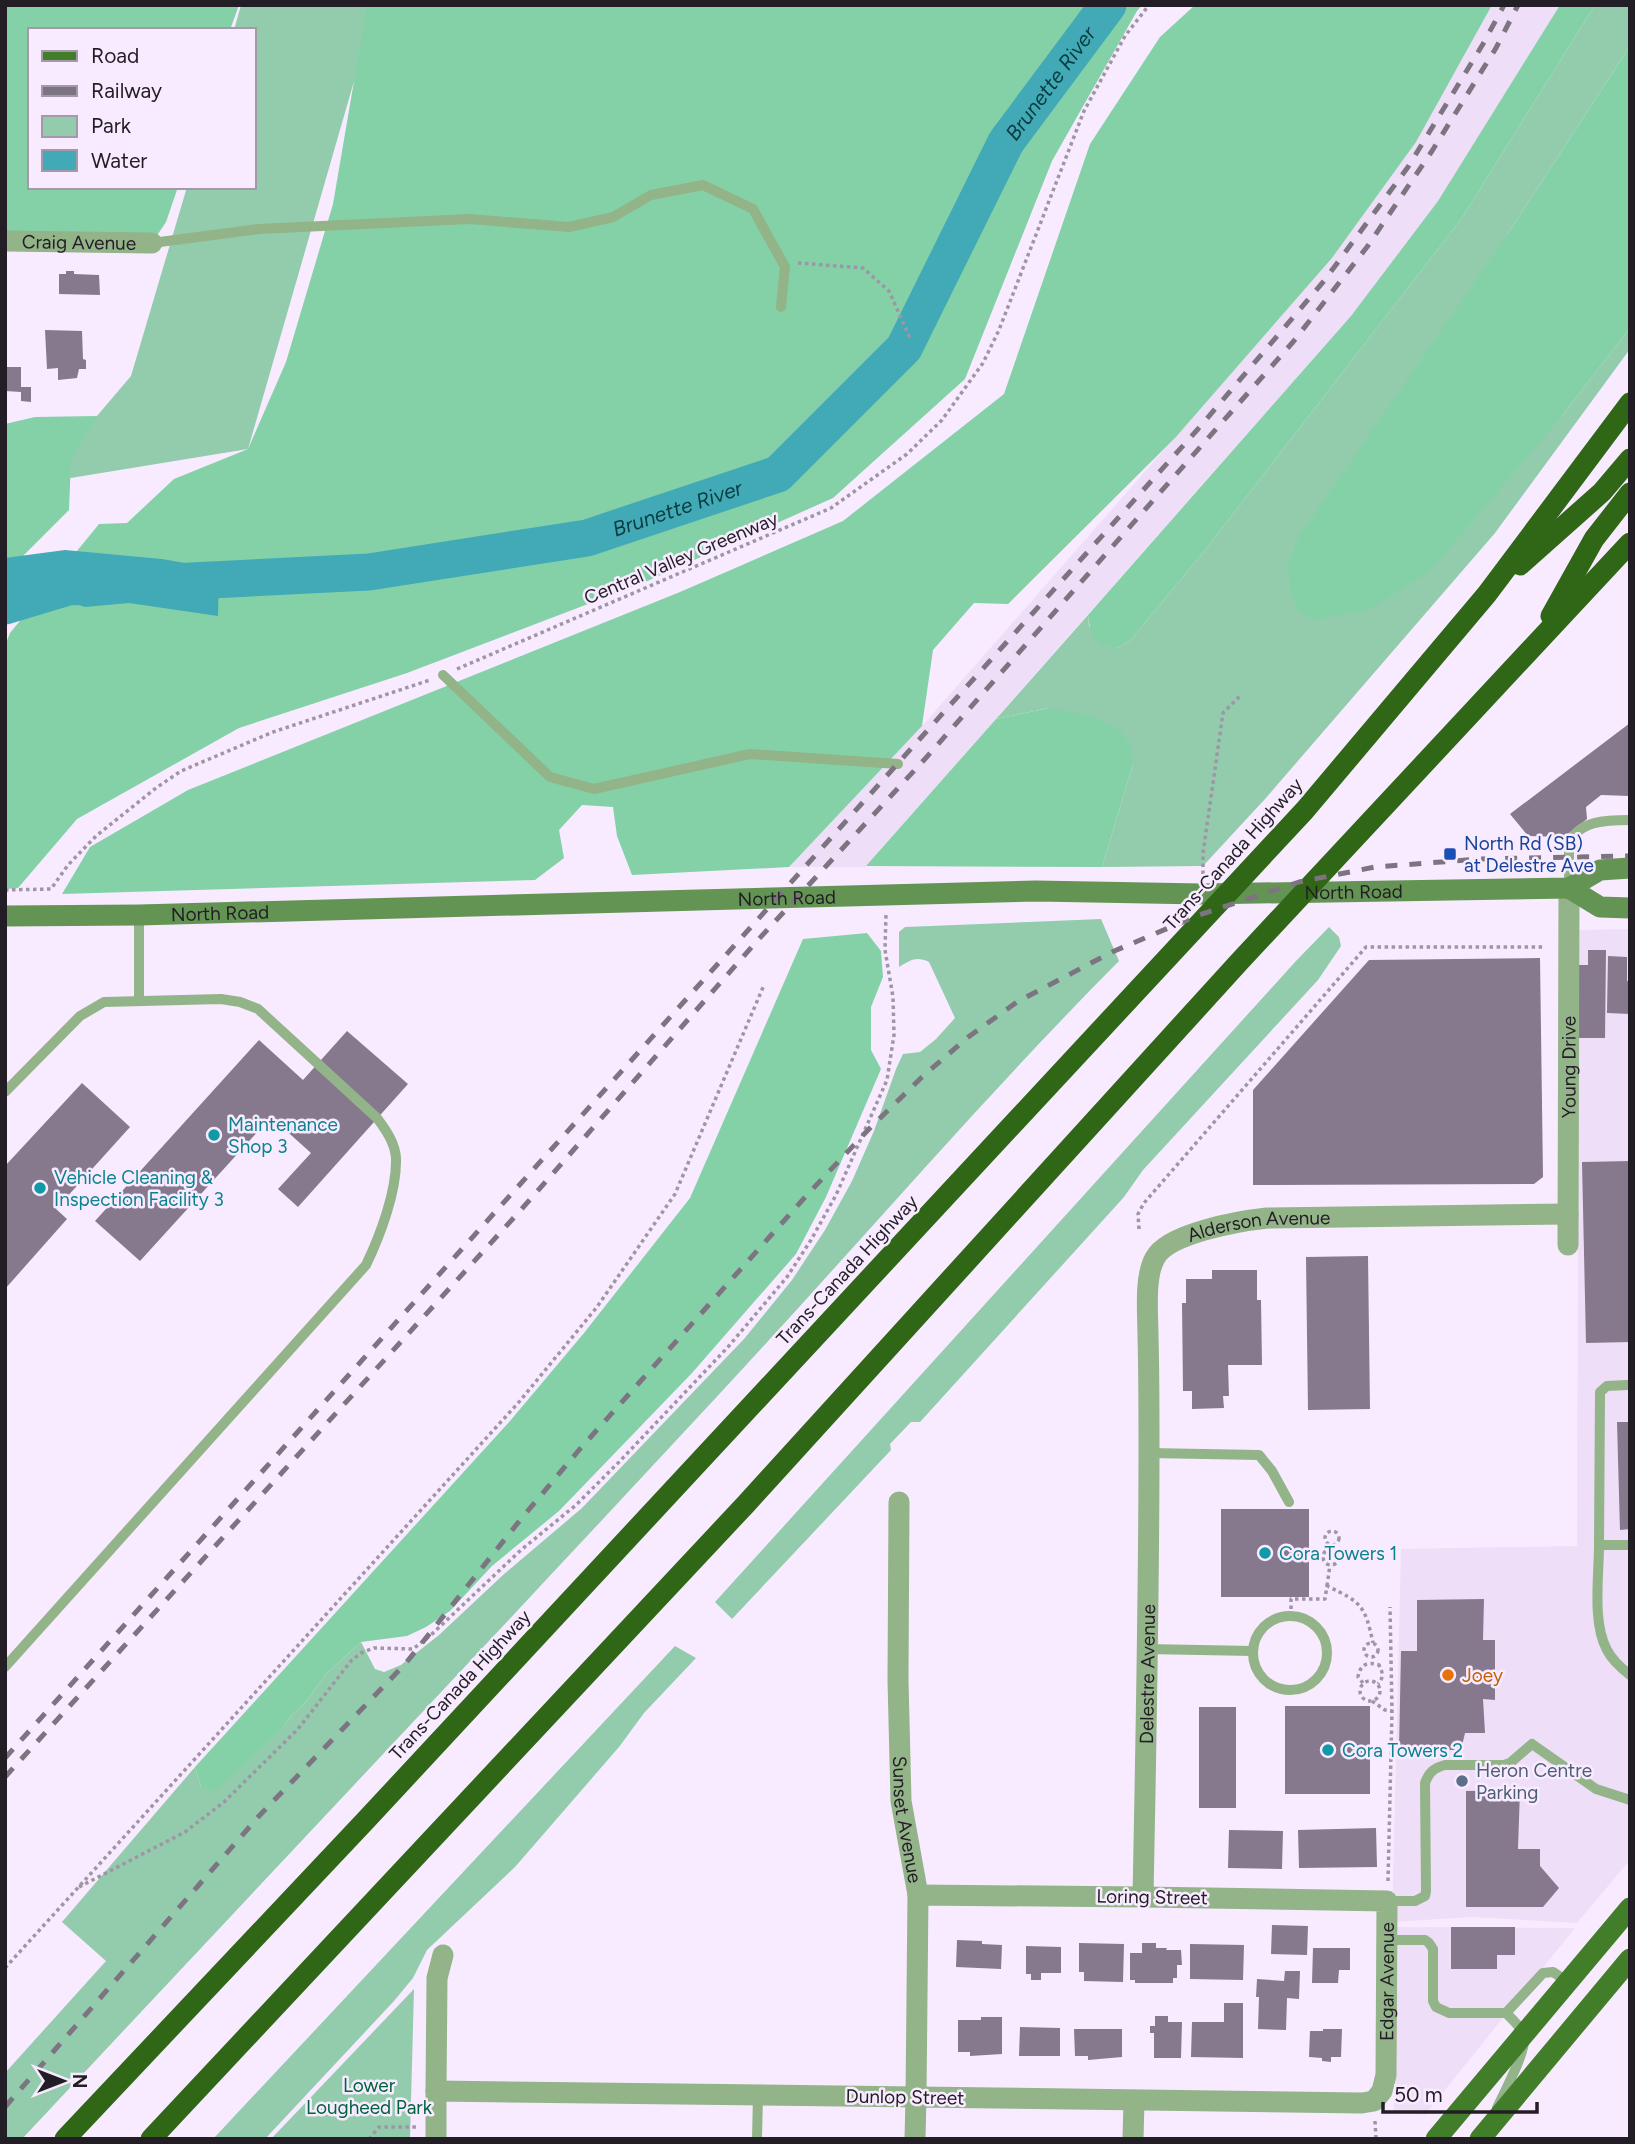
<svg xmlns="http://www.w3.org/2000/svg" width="1635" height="2144" viewBox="0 0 1635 2144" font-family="Figtree,sans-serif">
<rect width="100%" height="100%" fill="#f8ebff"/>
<g fill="#efdef7">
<path d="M1492,5H1560L1438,201L1351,316L865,867H789L922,726L1332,258L1416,142Z"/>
<path d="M1630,929V1860L1577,1923L1473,1917L1392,1922L1401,1549L1577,1546L1579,930Z"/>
<path d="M1395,1927L1575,1928L1425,2115L1394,2112Z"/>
</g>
<g fill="#92ccac">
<path d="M241,5H376L248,449L40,483L131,376L187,187H254V30H234Z"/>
<path d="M1595,5H1630V46L1507,235L1562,416L1630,328V349L1495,533L1265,799L1203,866L1102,867L1133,764L1049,708L996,719L1088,615L1089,626L1117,648L1130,641L1206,549L1462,218Z"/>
<path d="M1101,919L1119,961C982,1099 856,1247 724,1389C491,1640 256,1889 22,2139H5V2073L106,1961L62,1922L195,1767L201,1787L285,1725L291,1716L306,1702L327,1673L361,1642L375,1669L384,1672L401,1665L439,1635L503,1575L582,1508L744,1339L792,1280L825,1230L852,1181L874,1131L896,1069L903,1054L920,1052L936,1039L955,1018L929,962C916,956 911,960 899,967V932L905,927Z"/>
<path d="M1329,927L1339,937L1341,946L1318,980L1143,1170L1124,1197L920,1422H911L890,1444L891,1450L732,1619L715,1602L1296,961Z"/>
<path d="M675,1646L696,1658L644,1713L619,1747L515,1867L427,1950L413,1978L394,2001L265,2139H213Z"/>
<path d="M414,1989L410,2139H271Z"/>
</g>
<g fill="#84d1a8">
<path d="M5,5H239L230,30H30V187H178L166,222L152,243L5,237Z"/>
<path d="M367,5H1142L1137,11L1052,161L965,379L833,498L643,583L407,673L239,728L77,819L18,888L5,889V646L10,633L99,524L127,523L174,479L248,449L286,362L333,204Z"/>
<path d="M1195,5H1492L1416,142L1332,258L1175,438L1008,604L974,603L933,650L922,726L789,867L632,875L617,836L613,807L582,805L559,830L564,858L535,880L62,894L90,847L188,790L680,592L843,521L1004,394L1090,144L1160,37Z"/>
<path d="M1560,5H1595L1462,218L1206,549L1130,641L1117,648C1096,644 1090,637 1088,615L1351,316L1438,201Z"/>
<path d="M1630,46V328L1562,416L1430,571L1371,609L1313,620L1297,610L1290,589L1288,564L1298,538L1507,235Z"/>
<path d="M97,416L71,459L69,510L5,574V424L35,417Z"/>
<path d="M1049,708L1086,715L1118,728L1131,745L1133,764L1102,867L866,866L996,719Z"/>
<path d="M867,933L881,951L883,977L871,1007V1050L881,1069L826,1197L796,1254L692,1373L559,1511L492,1566L450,1611L426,1627L407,1636L361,1642L327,1673L306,1702L291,1716L285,1725L239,1770L215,1791L201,1787L195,1767L510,1421L584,1333L690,1198L803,939Z"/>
</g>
<path fill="#41aab6" d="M65,550L162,559L219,569L218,616L129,603L85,607L36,591L5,610V558Z"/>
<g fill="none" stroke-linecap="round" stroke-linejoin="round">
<g stroke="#41aab6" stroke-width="37">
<path id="s1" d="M171,582L369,572L587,538L778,474L904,348L1006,142L1108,5"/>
<path d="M5,606L68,587L92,586"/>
</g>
</g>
<g fill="#86788d">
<path d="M66,271H74V274L99,275L100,295L59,294V274H66Z"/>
<path d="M45,330L82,331L83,359L86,360V369H79L77,378L58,380V368L47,369Z"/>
<path d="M5,367H21V387H31V402L21,401V392L5,391Z"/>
<path d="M1630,723V796L1601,795L1586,807L1587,819L1564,837L1528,836L1510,814Z"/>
<path d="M1588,950H1606L1605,1038H1578L1579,965H1588Z"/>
<path d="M1608,956L1627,957V981H1630V1014L1607,1013Z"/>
<path d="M1540,958L1543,1177L1534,1184L1253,1185V1090L1369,960Z"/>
<path d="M347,1031L408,1084L298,1207L278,1189L311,1153L271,1117L140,1261L95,1221L259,1040L303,1080Z"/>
<path d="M82,1083L130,1127L56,1209L67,1219L5,1289V1166Z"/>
<path d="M1630,1161V1342L1586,1343L1582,1162Z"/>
<path d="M1368,1256L1370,1409L1308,1410L1306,1257Z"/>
<path d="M1212,1270H1257V1300H1261L1262,1365H1228L1229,1396H1223L1224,1408L1192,1409V1391H1183L1182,1303H1186V1279H1212Z"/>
<path d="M1617,1422H1630V1529L1620,1530Z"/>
<rect x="1221" y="1509" width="88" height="88"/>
<path d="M1484,1599L1483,1640H1495V1700L1483,1699L1485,1733H1465L1461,1750H1399L1401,1651H1417V1600Z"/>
<rect x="1285" y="1706" width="85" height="88"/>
<rect x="1199" y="1707" width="37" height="101"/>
<path d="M1520,1790L1518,1849H1540V1866L1559,1888L1543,1907H1466V1791Z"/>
<path d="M1376,1828L1377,1867L1299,1868L1298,1830Z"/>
<path d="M1229,1830L1283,1831L1282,1869L1228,1868Z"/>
<path d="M1272,1925L1308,1926L1307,1955L1271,1954Z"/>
<path d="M1451,1927H1515V1955H1497V1969H1451Z"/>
<path d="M957,1940L982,1941V1944L1002,1945L1001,1969L956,1967Z"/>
<path d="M1079,1943L1124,1944L1123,1982L1084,1981V1972H1079Z"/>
<path d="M1142,1943H1156V1948H1167L1166,1950H1181L1182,1965H1177V1978H1173V1983H1135V1980H1130V1953H1142Z"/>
<path d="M1190,1944L1244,1945L1243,1980L1190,1979Z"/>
<path d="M1026,1946L1061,1947V1973H1041V1980H1031V1974H1026Z"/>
<path d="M1313,1948H1350V1970H1339L1338,1983H1312Z"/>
<path d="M1285,1971H1300L1299,1999L1287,1998L1286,2030L1258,2029L1259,1997H1256L1257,1979L1284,1981Z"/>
<path d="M1224,2003H1243V2058L1191,2057L1192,2022H1224Z"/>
<path d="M1155,2016H1168V2022H1182L1181,2058H1154V2033H1150V2026H1155Z"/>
<path d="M981,2017H1002V2054L970,2056V2052H958V2020H981Z"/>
<path d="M1020,2027L1060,2028V2056H1019Z"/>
<path d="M1074,2029H1122V2057L1088,2060V2056H1075Z"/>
<path d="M1323,2029H1342L1341,2057H1331V2062L1322,2061V2058L1309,2057L1310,2031H1323Z"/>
</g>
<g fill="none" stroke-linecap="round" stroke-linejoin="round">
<g stroke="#9f95a4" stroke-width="3.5" stroke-dasharray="3.5 3.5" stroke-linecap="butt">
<path d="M798,263L863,268L889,291L910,338"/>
<path d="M457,669L831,508L907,454L942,420L983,363L999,330L1084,111L1125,36L1149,5"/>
<path d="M1203,874V853L1223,713L1240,696"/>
<path d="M5,890L51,889L68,865L96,836L156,788L181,771L273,732L430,680"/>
<path d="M1139,1229L1138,1214L1144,1203L1366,947H1543"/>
<circle cx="1332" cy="1538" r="7"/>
<circle cx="1331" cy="1557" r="8"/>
<path d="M1327,1586L1330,1565"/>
<path d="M1291,1616V1599H1325L1327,1586C1361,1602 1365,1605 1373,1643"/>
<circle cx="1371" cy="1650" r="7"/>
<circle cx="1370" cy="1691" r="10"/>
<path d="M1363,1683L1358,1677C1360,1665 1367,1661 1379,1665C1383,1673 1384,1677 1378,1684"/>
<path d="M1372,1701L1385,1710L1392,1711"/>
<path d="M1388,1881L1392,1711L1390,1607"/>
<path d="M79,1887L185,1832L224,1802L298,1729L351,1661L361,1653L374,1648L413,1649L431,1635L521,1550L576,1505L619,1462L728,1347L787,1277L811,1240L836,1195L887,1080L894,1035L893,997L885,950L886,914"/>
<path d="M5,1968L519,1402L597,1307L675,1194L764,985"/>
<path d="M1375,2121L1376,2139"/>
<path d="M369,2139L379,2127H417"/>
</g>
<g stroke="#93b388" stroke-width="10">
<path d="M152,243L259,229L469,219L569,227L613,217L651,195L703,185L753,209L785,267L781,307"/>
<path d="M443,675L550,777L594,789L750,754L898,764"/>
<path d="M1569,888V845C1577,820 1608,820 1630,820"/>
<path d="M139,1001V915"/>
<path d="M5,1092L80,1016L104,1002L221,999L240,1002L258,1009L377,1118C386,1130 395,1143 396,1158C397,1191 380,1236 366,1265L5,1667"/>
<path d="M1149,1453L1259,1455L1272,1471L1289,1502"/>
<path d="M1599,1545L1600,1392L1607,1386L1627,1385"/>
<path d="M1630,1545H1599C1599,1576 1592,1623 1607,1650C1612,1660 1621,1668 1630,1675"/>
<circle cx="1290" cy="1653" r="37"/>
<path d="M1146,1649L1253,1651"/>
<path d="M1387,1901H1415L1425,1896L1426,1891L1425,1783C1429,1772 1434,1768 1445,1765H1504L1510,1763L1532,1744L1596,1789L1630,1800"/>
<path d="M1388,1940H1425L1429,1943L1433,1949V2001L1436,2007L1449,2013H1506C1511,2018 1521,2027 1524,2035C1528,2048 1504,2093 1497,2108"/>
<path d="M1506,2013L1543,1973L1553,1972L1568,1982"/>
<path d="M757,2139L758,2095"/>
</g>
<g stroke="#93b388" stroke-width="21">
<path id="s2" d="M5,241L152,243"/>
<path id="s3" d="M899,1502L898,1680L901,1801L918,1895"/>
<path d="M436,2091L437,1978L443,1955"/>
<path id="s4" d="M915,2139L916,2097L1362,2103L1374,2101L1382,2091L1386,2075L1387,1901L1143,1897"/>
<path d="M1133,2139L1134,2101"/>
</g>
<g stroke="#93b388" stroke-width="21">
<path id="s5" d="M1568,1245L1569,888"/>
<path id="s6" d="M436,2139V2091L916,2097L918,1895L1143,1897C1146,1747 1149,1597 1149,1447C1149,1410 1149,1373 1148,1336C1148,1315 1144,1277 1155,1258C1168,1233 1240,1221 1267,1218L1568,1214"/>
</g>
<g stroke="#649454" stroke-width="21">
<path d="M1569,888L1600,907L1630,908"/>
<path id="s7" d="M5,916L139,915L1036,891L1202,894L1569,888L1600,870L1630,868"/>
</g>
<g stroke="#427e2a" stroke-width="21">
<path d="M1436,2139L1630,1908"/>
<path d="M1480,2139L1630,1959"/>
</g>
<g stroke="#2f6717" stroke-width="21">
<path d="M1520,565L1602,492L1630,459"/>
<path d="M1551,616L1594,539L1630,493"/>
<path d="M65,2139L366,1820L1305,810L1487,594L1630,403"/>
<path d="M151,2139L746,1504L1240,961L1630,543"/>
</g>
<g stroke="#7d7481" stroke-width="5" stroke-dasharray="12 12" stroke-linecap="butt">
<path d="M5,1758L1198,429L1324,281L1408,167L1483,44L1504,5"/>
<path d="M5,1777L519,1212L757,941L924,760L1293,342L1367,247L1432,151L1496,48L1518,5"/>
<path d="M5,2107L259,1816L406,1663L521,1519L579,1450L807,1195L868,1130L922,1077L967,1038L1017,1002L1112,952L1199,915L1299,882L1375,867L1480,859L1630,856"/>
</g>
</g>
<rect fill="#1a4fb4" stroke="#f8ebff" stroke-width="2.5" x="1443" y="847" width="14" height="14" rx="3.5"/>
<g fill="#0f9aa8" stroke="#f8ebff" stroke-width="2.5">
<circle cx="214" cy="1135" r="7"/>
<circle cx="40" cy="1188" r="7"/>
<circle cx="1265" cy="1553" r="7"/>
<circle cx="1328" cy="1750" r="7"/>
</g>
<circle fill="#e8710a" stroke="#f8ebff" stroke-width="2.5" cx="1448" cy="1675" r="7"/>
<circle fill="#5c6f8a" stroke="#f8ebff" stroke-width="2.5" cx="1462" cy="1781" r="7"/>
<g text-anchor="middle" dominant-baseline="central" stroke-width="5" stroke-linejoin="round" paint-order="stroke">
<g font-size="19" fill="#231e26" stroke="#f8ebff">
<text stroke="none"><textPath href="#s2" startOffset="74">Craig Avenue</textPath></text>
<text transform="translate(681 558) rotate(-23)">Central Valley Greenway</text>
<text transform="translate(1233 854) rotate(-48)">Trans-Canada Highway</text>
<text stroke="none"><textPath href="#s7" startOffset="1349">North Road</textPath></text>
<text stroke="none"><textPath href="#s7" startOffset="782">North Road</textPath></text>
<text stroke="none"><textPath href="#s7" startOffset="215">North Road</textPath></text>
<text stroke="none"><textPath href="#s5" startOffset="178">Young Drive</textPath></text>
<text stroke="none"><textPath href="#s6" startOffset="1708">Alderson Avenue</textPath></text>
<text transform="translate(847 1270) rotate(-47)">Trans-Canada Highway</text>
<text stroke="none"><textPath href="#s6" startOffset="1178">Delestre Avenue</textPath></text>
<text transform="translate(460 1685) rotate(-47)">Trans-Canada Highway</text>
<text stroke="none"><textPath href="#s3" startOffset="318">Sunset Avenue</textPath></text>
<text transform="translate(1152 1897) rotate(1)">Loring Street</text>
<text stroke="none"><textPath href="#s4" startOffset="623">Edgar Avenue</textPath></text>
<text transform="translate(905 2097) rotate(1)">Dunlop Street</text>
</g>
<g font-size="19" fill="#164399" stroke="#f8ebff" text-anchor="start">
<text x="1464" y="843">North Rd (SB)<tspan x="1464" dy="22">at Delestre Ave</tspan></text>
</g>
<g font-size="19" fill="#0d838f" stroke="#f8ebff" text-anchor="start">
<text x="228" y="1124">Maintenance<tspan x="228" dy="22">Shop 3</tspan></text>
<text x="54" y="1177">Vehicle Cleaning &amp;<tspan x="54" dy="22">Inspection Facility 3</tspan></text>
<text x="1279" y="1553">Cora Towers 1</text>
<text x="1342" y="1750">Cora Towers 2</text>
</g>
<g font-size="19" fill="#c56008" stroke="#f8ebff" text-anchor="start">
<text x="1462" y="1675">Joey</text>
</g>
<g font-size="19" fill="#4e5e75" stroke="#f8ebff" text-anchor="start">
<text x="1476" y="1770">Heron Centre<tspan x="1476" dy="22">Parking</tspan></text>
</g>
<g font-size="19" fill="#00643f" stroke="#f8ebff">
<text x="369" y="2085">Lower<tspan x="369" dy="22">Lougheed Park</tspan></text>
</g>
<g font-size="21" font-style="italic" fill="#0a3c41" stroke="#f8ebff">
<text stroke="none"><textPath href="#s1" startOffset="1102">Brunette River</textPath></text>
<text stroke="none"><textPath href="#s1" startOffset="514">Brunette River</textPath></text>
</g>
</g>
<rect width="1635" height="2144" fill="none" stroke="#231e26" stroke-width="14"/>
<rect x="28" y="28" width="228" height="161" fill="#f8ebff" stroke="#a399a8" stroke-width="2"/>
<rect x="42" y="51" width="35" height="10" fill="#427e2a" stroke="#a399a8" stroke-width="2"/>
<text x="91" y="63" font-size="21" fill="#231e26">Road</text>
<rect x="42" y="86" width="35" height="10" fill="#7d7481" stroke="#a399a8" stroke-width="2"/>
<text x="91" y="98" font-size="21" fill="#231e26">Railway</text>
<rect x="42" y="116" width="35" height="21" fill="#92ccac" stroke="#a399a8" stroke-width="2"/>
<text x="91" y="133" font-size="21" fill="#231e26">Park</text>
<rect x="42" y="150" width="35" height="21" fill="#41aab6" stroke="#a399a8" stroke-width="2"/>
<text x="91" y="168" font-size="21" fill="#231e26">Water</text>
<g transform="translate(63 2081) rotate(90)" stroke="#f8ebff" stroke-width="5" paint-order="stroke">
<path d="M0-5L12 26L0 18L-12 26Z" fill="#231e26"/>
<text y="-10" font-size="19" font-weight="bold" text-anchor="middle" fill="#231e26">N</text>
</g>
<path d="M1383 2102v10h154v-10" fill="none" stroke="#231e26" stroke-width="3.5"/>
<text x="1394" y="2102" font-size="21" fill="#231e26" stroke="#f8ebff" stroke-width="5" paint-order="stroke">50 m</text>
</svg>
